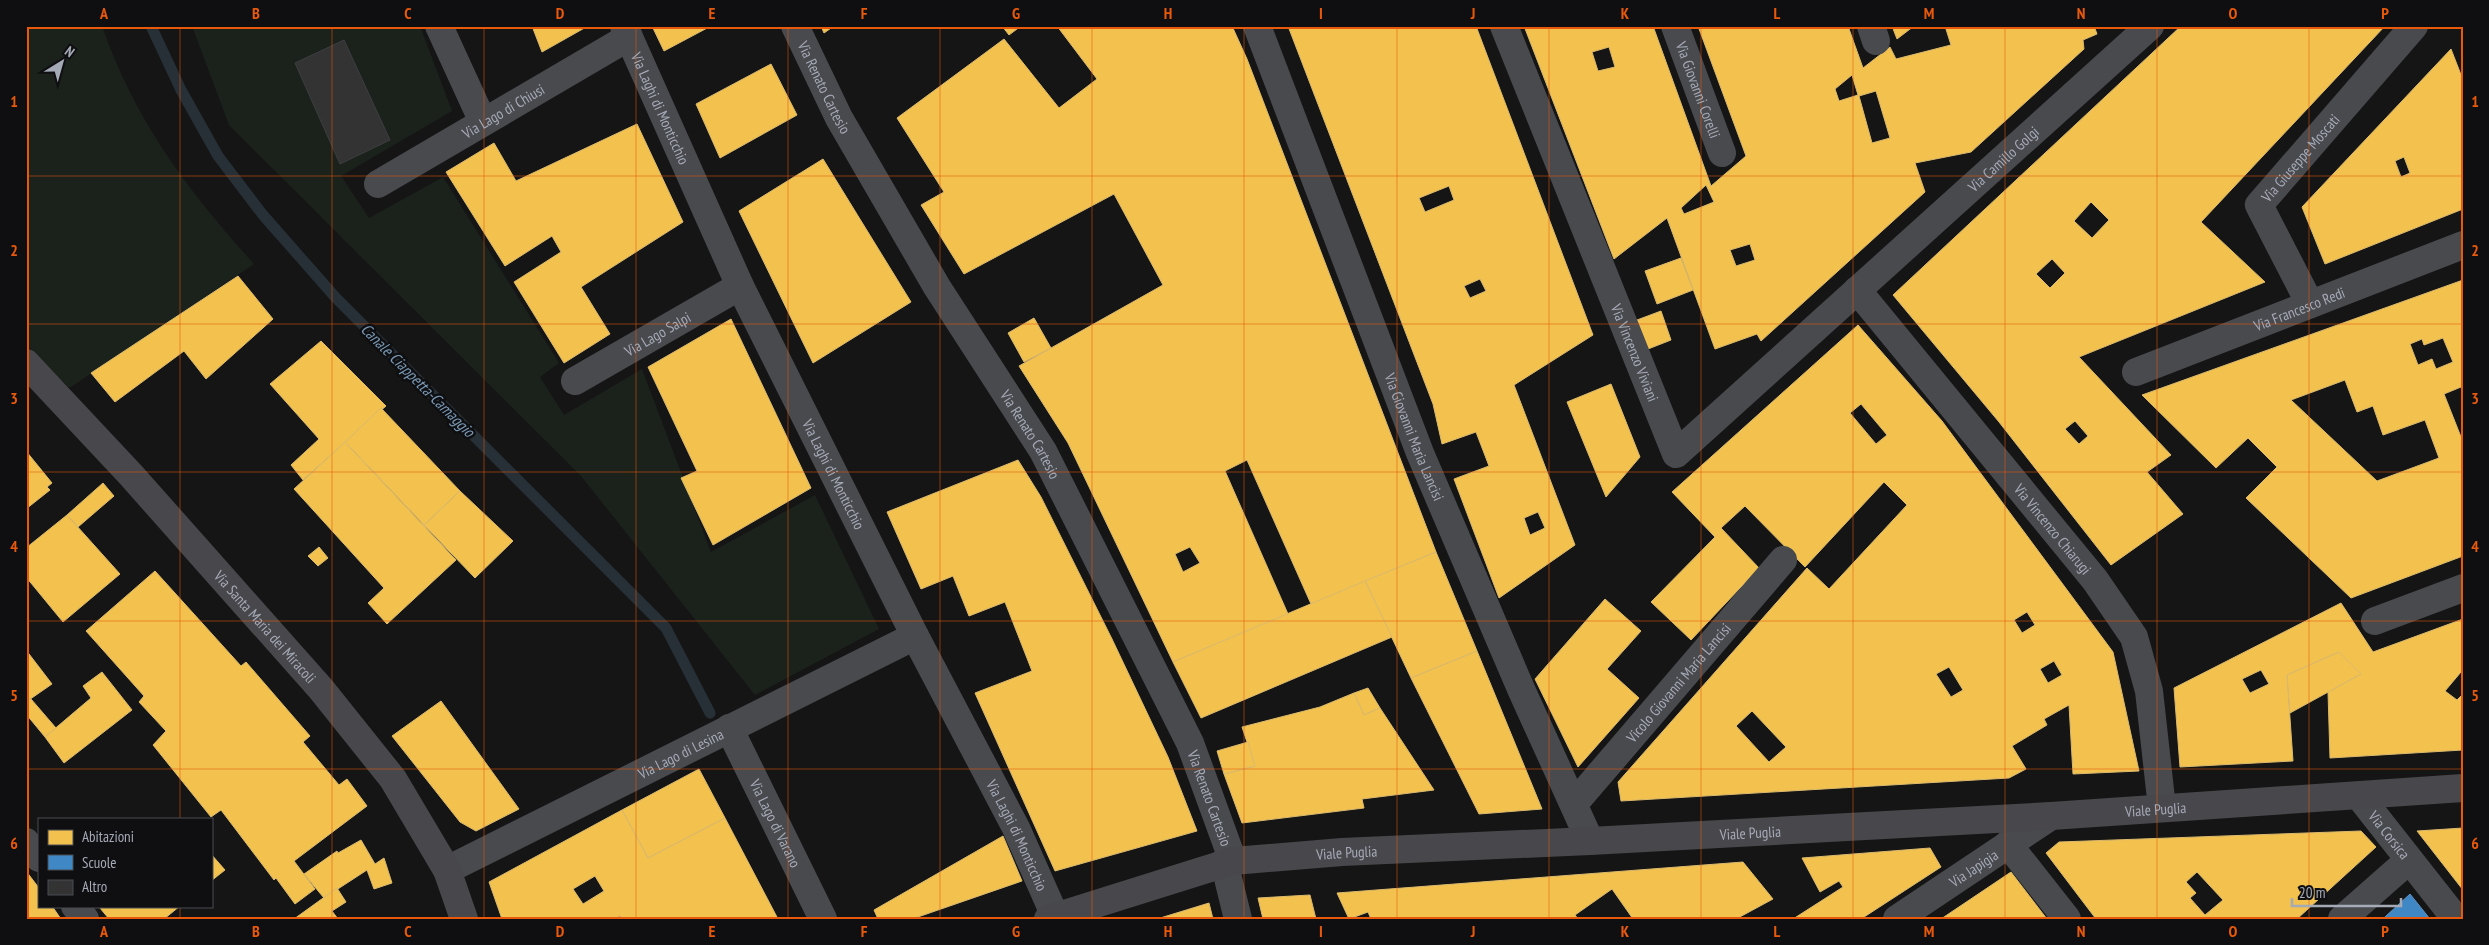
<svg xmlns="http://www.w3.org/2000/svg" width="2489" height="945" viewBox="0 0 2489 945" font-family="'PT Sans Narrow',sans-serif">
<rect width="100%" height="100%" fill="#151515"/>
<g fill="#1b221c">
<path d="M26,26H102C135,121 188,191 254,264L71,387H68L26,344Z"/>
<path d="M192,26H420L452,111L341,176L369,218L443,177L559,363L540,377L564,415L642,369L711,552L815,495L879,629L755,695L581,476L229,125Z"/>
</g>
<g fill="#f2c14e" stroke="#dbba6e" fill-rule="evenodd">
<path d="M532,26H588L542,52Z"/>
<path d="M652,26H711L664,51Z"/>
<path d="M821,26H834L824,33Z"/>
<path d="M1002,26H1021L1009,35Z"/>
<path d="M1057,26H1232L1247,59L1436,552L1311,604L1247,460L1225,471L1288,614L1173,662L1068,443L1019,366L1163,285L1114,194L964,274L921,205L944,192L897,118L1004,39L1059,108L1097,79ZM1190,547L1200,563L1183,572L1175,554Z"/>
<path d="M1288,26H1476L1593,335L1514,385L1575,545L1499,598L1454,479L1489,466L1476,432L1442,444L1433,404ZM1449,186L1454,200L1425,212L1419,198ZM1480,279L1486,291L1470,298L1464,286ZM1538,512L1545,528L1530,535L1524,518Z"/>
<path d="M1524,26H1653L1711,186L1746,156L1698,26H1848L1863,68L1890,47L1896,59L1951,45L1945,26H2094L2097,34L2083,40L2084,49L1971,152L1915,163L1925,192L1761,341L1757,334L1715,349L1667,218L1614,259ZM1609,47L1615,67L1598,71L1592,52ZM1852,75L1858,95L1839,101L1835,89ZM1876,91L1890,138L1872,143L1859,96ZM1706,185L1714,202L1684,214L1681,208ZM1750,244L1755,260L1736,266L1730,250Z"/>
<path d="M1892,26H1914L1897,39Z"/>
<path d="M2181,26H2385L2201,222L2265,282L2079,357L2171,455L2147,472L2183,514L2111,565L1999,422L1893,295ZM2091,202L2109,220L2092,238L2074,221ZM2052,259L2065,273L2050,288L2036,274ZM2075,421L2088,436L2079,444L2065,429Z"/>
<path d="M2451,49L2463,80V209L2325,264L2302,207ZM2404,157L2410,173L2401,177L2395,161Z"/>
<path d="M771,64L797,115L720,158L696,104Z"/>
<path d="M637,124L683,222L581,287L610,334L564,363L514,282L561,252L552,236L505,266L446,172L494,143L516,181Z"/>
<path d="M823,159L911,302L813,363L739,211Z"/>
<path d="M1681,258L1693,290L1657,304L1645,271Z"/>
<path d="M238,276L273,319L206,379L184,351L115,402L91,373Z"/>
<path d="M2463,280V392L2461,387L2444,394L2461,437H2463V556L2351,598L2246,498L2277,467L2248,438L2216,468L2142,395ZM2443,338L2453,362L2436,369L2432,359L2418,365L2410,344L2422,339L2424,345ZM2345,380L2357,412L2373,406L2383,435L2425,420L2439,458L2377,481L2291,400Z"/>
<path d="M1661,311L1671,340L1648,349L1637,320Z"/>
<path d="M1034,318L1051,348L1024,362L1008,333Z"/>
<path d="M731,319L811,488L713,545L681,478L697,471L648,367Z"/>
<path d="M1858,325L1942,421L2113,652L2139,771L2073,774L2069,705L2044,719L2047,725L2012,746L2026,769L2009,778L1621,801L1618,782L1807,568L1829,589L1907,505L1884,482L1805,567L1745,506L1721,528L1759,568L1691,640L1651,602L1715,537L1672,492ZM1861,404L1887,435L1876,444L1850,413ZM2027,612L2035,625L2022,633L2014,620ZM2054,661L2062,675L2048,683L2040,669ZM1949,667L1963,690L1951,697L1936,674ZM1752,711L1786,747L1769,762L1736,726Z"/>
<path d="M321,341L386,406L303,480L291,465L319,439L270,384Z"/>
<path d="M1611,384L1640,457L1606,497L1567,402Z"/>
<path d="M381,408L460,491L424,525L345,442Z"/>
<path d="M345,442L456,560L387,624L368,603L384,588L294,489Z"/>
<path d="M26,451L52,483L47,487L50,490L26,509Z"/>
<path d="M1018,460L1041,497L1112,639L1168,757L1197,831L1055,871L975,693L1032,671L1005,602L969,616L953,576L921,589L887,512Z"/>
<path d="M103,483L114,496L78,527L67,515Z"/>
<path d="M460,491L513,541L475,578L424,525Z"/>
<path d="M67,515L120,574L63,622L26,577V548Z"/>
<path d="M319,547L328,558L318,566L308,556Z"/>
<path d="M1436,552L1477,651L1411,678L1365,581Z"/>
<path d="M155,571L241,666L246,662L310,736L303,742L339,785L347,779L367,806L294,861L315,889L295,904L276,878L274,880L221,810L211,817L153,745L166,731L139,702L144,696L86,631Z"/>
<path d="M1365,581L1392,637L1201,718L1173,662Z"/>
<path d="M1605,599L1641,631L1607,669L1639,698L1578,767L1535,679Z"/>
<path d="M2341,603L2373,652L2463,619V674L2461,672L2445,691L2457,700L2463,694V750L2330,758L2328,692L2361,674L2339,652L2287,675L2293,761L2180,767L2174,688ZM2261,670L2269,684L2250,693L2242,679Z"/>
<path d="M26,650L52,684L26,702Z"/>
<path d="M1477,651L1542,809L1479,814L1411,678Z"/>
<path d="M2339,652L2361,674L2290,713L2287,675Z"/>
<path d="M102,672L132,710L64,763L45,737L91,698L83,686Z"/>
<path d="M1368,688L1380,708L1364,715L1354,693Z"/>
<path d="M1354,693L1364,715L1380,708L1434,790L1362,799L1364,808L1242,823L1224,774L1255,766L1242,727L1320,707Z"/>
<path d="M31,699L56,728L45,737L26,714V702Z"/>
<path d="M441,701L519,809L476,831L460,822L392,736Z"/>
<path d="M1248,742L1255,766L1224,774L1217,751Z"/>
<path d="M699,769L725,818L648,858L622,810Z"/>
<path d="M622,810L648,858L725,818L778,919H622L620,916L615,919H502L489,882ZM595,876L604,891L583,904L573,889Z"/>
<path d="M2463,828V890L2417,831Z"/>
<path d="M2361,831L2376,847L2297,919H2096L2046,853L2059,842ZM2197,872L2223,900L2205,915L2190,898L2196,893L2186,882Z"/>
<path d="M1003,836L1022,881L912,919H878L874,910Z"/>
<path d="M361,840L375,864L384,858L392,883L374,889L367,870L324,898L304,874L337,851L338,853Z"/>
<path d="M1930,848L1941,867L1861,919H1793L1843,887L1839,881L1820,892L1802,858Z"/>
<path d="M211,854L225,870L211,881Z"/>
<path d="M1743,862L1773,899L1736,919H1633L1612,889L1575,915L1578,919H1371L1368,912L1349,919L1337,893Z"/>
<path d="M26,871L39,888V906H52L61,919H26Z"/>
<path d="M2011,872L2047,919H1941Z"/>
<path d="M337,888L346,902L332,911L338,919H294Z"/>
<path d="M1310,895L1316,919H1263L1258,898Z"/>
<path d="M1209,903L1213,919H1157Z"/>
<path d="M102,906H180L164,919H109L100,908Z"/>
</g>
<path fill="#3f88c5" stroke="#5e92c1" d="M2410,894L2430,919H2383L2386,916Z"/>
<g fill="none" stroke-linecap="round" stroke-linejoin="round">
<path stroke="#273037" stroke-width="11" d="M151,26L181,90L218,156L263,215L336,298L666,628L710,713"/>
</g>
<path fill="#333334" stroke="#3d3e41" d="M344,40L390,140L340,164L295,63Z"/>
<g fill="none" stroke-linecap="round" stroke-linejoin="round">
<g stroke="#494a4e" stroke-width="28">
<path d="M439,26L483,122"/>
<path id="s1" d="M624,26L740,286L915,636L1016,828L1055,916"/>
<path id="s2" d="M795,26L839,118L937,287L1043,451L1190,743L1233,861"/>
<path id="s3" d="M1257,26L1420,453L1521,689L1590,841"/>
<path id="s4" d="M1504,26L1676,454L2150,26"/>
<path id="s5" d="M1675,26L1722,153"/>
<path d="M1871,26L1876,41"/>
<path id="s6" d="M378,184L629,37"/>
<path id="s7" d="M1857,290L2095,580L2134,637L2149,691L2162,808"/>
<path id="s8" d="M2310,304L2259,205L2414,26"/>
<path id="s9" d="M2136,372L2463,245"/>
<path id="s10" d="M575,381L740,286"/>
<path d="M2375,621L2463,588"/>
<path id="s11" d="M729,728L823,919"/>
<path id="s12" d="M2360,797L2456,919"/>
<path id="s13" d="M1574,804L1783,560"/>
<path d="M26,842L39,858"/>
<path d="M2008,844L2067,919"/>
<path d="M1224,862L1238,919"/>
<path id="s14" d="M447,870L915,636"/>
<path d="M75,906L85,919"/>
<path id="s15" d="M1897,919L2051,816"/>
<path d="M2342,919L2409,860"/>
</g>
<g stroke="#48484c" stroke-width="28">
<path id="s16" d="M26,363L131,475L321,689L393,779L447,870L464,919"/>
<path id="s17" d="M1048,919L1233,861L1342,852L1590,841L2051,816L2463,788"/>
</g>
</g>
<path fill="none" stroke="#e8590c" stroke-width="1" stroke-opacity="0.55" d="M180,26V819M332,26V919M484,26V919M636,26V919M788,26V919M940,26V919M1092,26V919M1244,26V919M1397,26V919M1549,26V919M1701,26V919M1853,26V919M2005,26V919M2157,26V919M2309,26V919M26,176H2463M26,324H2463M26,472H2463M26,621H2463M26,769H2463M180,906V919"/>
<g text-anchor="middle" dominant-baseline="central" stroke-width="5" stroke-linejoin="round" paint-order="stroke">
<g font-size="15" fill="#a5aab7" stroke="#0f0f11">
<text stroke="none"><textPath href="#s2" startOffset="68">Via Renato Cartesio</textPath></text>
<text stroke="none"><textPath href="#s5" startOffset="68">Via Giovanni Corelli</textPath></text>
<text stroke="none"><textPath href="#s1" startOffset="90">Via Laghi di Monticchio</textPath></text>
<text stroke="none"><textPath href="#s6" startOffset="145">Via Lago di Chiusi</textPath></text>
<text stroke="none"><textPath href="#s4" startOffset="902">Via Camillo Golgi</textPath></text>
<text stroke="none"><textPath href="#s8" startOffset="174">Via Giuseppe Moscati</textPath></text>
<text stroke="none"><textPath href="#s9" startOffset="175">Via Francesco Redi</textPath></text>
<text stroke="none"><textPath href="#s10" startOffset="95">Via Lago Salpi</textPath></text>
<text stroke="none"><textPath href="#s4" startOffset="352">Via Vincenzo Viviani</textPath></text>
<text stroke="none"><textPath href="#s2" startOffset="472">Via Renato Cartesio</textPath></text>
<text stroke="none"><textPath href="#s3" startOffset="440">Via Giovanni Maria Lancisi</textPath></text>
<text stroke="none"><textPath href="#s1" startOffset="495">Via Laghi di Monticchio</textPath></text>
<text stroke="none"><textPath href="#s7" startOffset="309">Via Vincenzo Chiarugi</textPath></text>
<text stroke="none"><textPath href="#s16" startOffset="356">Via Santa Maria dei Miracoli</textPath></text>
<text stroke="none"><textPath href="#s13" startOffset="160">Vicolo Giovanni Maria Lancisi</textPath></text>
<text stroke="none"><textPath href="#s14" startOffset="261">Via Lago di Lesina</textPath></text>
<text stroke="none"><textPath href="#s2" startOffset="878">Via Renato Cartesio</textPath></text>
<text stroke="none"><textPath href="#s17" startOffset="1118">Viale Puglia</textPath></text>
<text stroke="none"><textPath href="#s11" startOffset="106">Via Lago di Varano</textPath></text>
<text stroke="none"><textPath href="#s17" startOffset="712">Viale Puglia</textPath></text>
<text stroke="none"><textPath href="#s12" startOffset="48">Via Corsica</textPath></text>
<text stroke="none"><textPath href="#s1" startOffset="900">Via Laghi di Monticchio</textPath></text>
<text stroke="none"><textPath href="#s17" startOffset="308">Viale Puglia</textPath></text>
<text stroke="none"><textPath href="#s15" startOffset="92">Via Japigia</textPath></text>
</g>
<g font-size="16" font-style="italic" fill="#7998b4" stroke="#0f0f11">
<text transform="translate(418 380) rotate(45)">Canale Ciappetta-Camaggio</text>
</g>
</g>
<rect width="2489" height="945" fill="none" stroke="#0f0f11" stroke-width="55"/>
<rect x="38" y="818" width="175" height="90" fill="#0f0f11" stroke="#4b4d53"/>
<rect x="48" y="830" width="25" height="15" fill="#f2c14e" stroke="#4b4d53"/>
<text x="82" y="842" font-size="15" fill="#a5aab7">Abitazioni</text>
<rect x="48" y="855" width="25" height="15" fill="#3f88c5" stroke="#4b4d53"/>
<text x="82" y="868" font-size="15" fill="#a5aab7">Scuole</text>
<rect x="48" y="880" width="25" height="15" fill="#333334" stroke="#4b4d53"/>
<text x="82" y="892" font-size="15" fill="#a5aab7">Altro</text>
<g transform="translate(62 62) rotate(37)" stroke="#0f0f11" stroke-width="4" paint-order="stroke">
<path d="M0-4L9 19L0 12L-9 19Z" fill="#a5aab7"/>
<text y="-8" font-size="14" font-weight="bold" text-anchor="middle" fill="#a5aab7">N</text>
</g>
<path d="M2292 898v8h109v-8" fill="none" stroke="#a5aab7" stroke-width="2.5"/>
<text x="2299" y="898" font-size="15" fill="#a5aab7" stroke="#0f0f11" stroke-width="4" paint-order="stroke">20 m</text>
<rect x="28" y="28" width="2434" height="890" fill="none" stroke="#e8590c" stroke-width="2"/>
<g font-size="16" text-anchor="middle" font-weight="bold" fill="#e8590c">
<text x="104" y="19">A</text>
<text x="256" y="19">B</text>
<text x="408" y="19">C</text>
<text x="560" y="19">D</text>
<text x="712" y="19">E</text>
<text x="864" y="19">F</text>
<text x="1016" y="19">G</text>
<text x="1168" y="19">H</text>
<text x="1321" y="19">I</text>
<text x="1473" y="19">J</text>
<text x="1625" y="19">K</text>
<text x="1777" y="19">L</text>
<text x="1929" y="19">M</text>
<text x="2081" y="19">N</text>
<text x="2233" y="19">O</text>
<text x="2385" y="19">P</text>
<text x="14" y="107">1</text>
<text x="2475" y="107">1</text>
<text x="14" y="256">2</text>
<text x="2475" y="256">2</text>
<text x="14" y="404">3</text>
<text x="2475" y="404">3</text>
<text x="14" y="552">4</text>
<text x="2475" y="552">4</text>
<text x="14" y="701">5</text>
<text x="2475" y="701">5</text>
<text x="14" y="849">6</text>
<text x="2475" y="849">6</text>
<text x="104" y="937">A</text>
<text x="256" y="937">B</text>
<text x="408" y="937">C</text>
<text x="560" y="937">D</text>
<text x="712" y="937">E</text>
<text x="864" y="937">F</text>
<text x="1016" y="937">G</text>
<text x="1168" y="937">H</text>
<text x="1321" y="937">I</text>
<text x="1473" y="937">J</text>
<text x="1625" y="937">K</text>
<text x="1777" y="937">L</text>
<text x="1929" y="937">M</text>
<text x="2081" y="937">N</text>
<text x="2233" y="937">O</text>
<text x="2385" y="937">P</text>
</g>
</svg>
